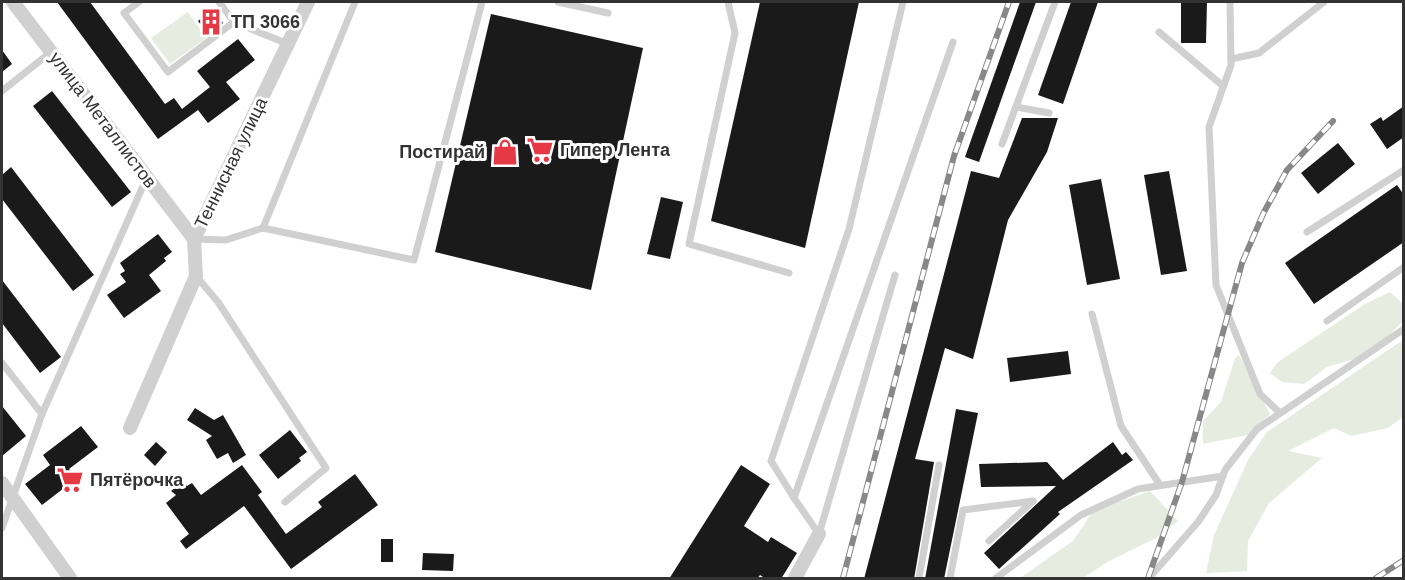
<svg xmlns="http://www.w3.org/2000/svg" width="1405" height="580" viewBox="0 0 1405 580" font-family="Arial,sans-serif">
<rect width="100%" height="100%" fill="#fff"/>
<g fill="#e6ecdf">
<path d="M188,12L206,38L170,64L151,38Z"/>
<path d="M1390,292L1403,304V321L1371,354L1327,367L1304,384L1282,382L1270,373L1278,362L1365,304Z"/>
<path d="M1403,340V417L1388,428L1351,436L1334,428L1288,451L1322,458L1269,503L1248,541L1247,571L1206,573L1214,535L1248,460L1267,432Z"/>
<path d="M1239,355L1270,414L1247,435L1203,444V421L1221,402L1235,358Z"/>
<path d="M1150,491L1178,521L1156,538L1109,561L1083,578H1020L1073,541L1093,511Z"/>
</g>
<g fill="#1a1a1a">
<path d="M57,2H90L165,104L174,98L182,109L210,87L197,71L238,39L255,60L226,82L240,99L208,123L198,110L158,139Z"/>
<path d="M760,2H859L805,248L711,221Z"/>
<path d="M1020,2H1036L979,162L965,157Z"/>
<path d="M1071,2H1098L1063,104L1038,95Z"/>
<path d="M1181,2H1207L1206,43H1181Z"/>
<path d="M213,9L223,23L208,34L198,21Z"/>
<path d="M491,14L643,48L591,290L435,252Z"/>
<path d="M2,50L12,64L2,72Z"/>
<path d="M52,91L131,192L112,207L33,106Z"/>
<path d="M1404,106V137L1387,149L1370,124L1381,117L1383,121Z"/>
<path d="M1022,118H1058L1047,152L1008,220L973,359L945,348L915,459L934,462L914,579H864L971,171L999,178Z"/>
<path d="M1338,143L1355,164L1318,194L1301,173Z"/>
<path d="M11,167L94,275L73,291L2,199V175Z"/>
<path d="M1169,171L1187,271L1161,275L1144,175Z"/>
<path d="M1101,179L1120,279L1087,285L1069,185Z"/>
<path d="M1397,185L1404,195V242L1314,304L1285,263Z"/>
<path d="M661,197L683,202L670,259L647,254Z"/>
<path d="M158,234L172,252L164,258L166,261L149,275L161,291L124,318L107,295L126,282L120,274L125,271L120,263Z"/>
<path d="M2,280L61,357L40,373L2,323Z"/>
<path d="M1068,351L1071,374L1010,382L1007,358Z"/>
<path d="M2,406L26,436L2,456Z"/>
<path d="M195,408L214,420L223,415L246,455L233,463L228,453L217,459L206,440L212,436L187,420Z"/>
<path d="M956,409L978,413L944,579H925Z"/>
<path d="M81,426L98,447L69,469L77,478L42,505L25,484L50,465L43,455Z"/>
<path d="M290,430L307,452L299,458L301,461L278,479L259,455Z"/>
<path d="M156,442L167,452L155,466L144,455Z"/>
<path d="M1113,442L1122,455L1126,452L1133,460L1058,512L1060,514L999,569L984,553L1056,486L981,487L979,464L1047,462L1063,480Z"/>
<path d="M242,465L262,492L258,495L286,534L322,507L318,502L355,474L378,505L291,569L244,506L186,549L180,541L189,534L166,503L176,495L171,491L184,481L187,486L192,483L201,495Z"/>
<path d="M741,465L770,484L744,526L768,542L771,537L797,553L781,579H766L760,575L757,579H669Z"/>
<rect x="381" y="539" width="12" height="23"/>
<path d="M423,553L454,554L453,571L422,570Z"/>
</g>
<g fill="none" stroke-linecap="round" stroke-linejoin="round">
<g stroke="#d0d0d0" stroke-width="7">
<path d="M139,2L124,13L168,72L234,22L219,2"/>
<path d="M558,2L608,13"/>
<path d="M728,2L735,33L689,244L789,273"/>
<path d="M1230,2L1231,65L1209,127L1216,285L1260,394L1279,412"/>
<path d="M234,22L288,44"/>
<path d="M1159,32L1223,86"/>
<path d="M1231,59L1259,53L1324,2"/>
<path d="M2,91L51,52"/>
<path d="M1016,107L1049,113"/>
<path d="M1002,144L1055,2"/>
<path d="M263,228L414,260L482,2"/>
<path d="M1307,232L1404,170"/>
<path d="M194,239L226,240L263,228L355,2"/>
<path d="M196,276L218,302L326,468L285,502"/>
<path d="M1092,314L1121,426L1160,485"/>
<path d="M1327,321L1404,267"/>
<path d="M2,363L42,414"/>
<path d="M794,498L771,461L849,229L903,2"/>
<path d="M2,528L42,414L147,177"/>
<path d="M819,534L794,498L953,42"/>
<path d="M819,534L895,275"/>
<path d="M989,541L1033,501"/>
<path d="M919,578L939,465"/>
<path d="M950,578L963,510L1033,501"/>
<path d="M996,578L1081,515L1138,489L1223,476"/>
<path d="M1149,578L1198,522L1216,495L1225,470L1257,429L1404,329"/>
</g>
<g stroke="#d0d0d0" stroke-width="14">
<path d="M13,2L194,239"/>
<path d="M130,428L196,276L194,239L308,2"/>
<path d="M2,483L70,578"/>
<path d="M795,578L819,534"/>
</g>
<g stroke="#888" stroke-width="6">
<g id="rail">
<path d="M843,578L954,156L1009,2"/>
<path d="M1148,578L1182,482L1242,263L1264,212L1287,170L1333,121"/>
<path d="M1376,578L1404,560"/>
</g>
</g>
<use href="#rail" stroke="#fff" stroke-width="4" stroke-dasharray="11" stroke-linecap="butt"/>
</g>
<defs>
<g id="building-bare" transform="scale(2.07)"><path d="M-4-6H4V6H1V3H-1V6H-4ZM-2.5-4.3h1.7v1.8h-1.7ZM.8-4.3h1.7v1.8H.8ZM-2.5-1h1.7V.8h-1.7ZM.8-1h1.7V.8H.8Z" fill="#e63946" stroke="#fff" stroke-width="2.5" paint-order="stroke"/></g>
<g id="supermarket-bare" transform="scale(2.07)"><path d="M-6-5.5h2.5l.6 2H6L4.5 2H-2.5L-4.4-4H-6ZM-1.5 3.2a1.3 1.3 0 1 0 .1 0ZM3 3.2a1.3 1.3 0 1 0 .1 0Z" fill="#e63946" stroke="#fff" stroke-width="2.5" paint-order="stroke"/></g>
<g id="shop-bare" transform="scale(2.07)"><path d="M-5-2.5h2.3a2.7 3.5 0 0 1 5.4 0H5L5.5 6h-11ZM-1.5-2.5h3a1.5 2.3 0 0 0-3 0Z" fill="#e63946" stroke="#fff" stroke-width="2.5" paint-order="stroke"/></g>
</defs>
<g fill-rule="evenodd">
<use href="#building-bare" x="211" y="22"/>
<use href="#supermarket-bare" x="540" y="150"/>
<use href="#shop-bare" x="505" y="152"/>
<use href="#supermarket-bare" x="70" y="480"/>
</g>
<g text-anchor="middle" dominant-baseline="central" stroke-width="6" stroke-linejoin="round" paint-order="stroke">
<g font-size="18" font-weight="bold" fill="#333" stroke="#fff" text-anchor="start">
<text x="231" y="22">ТП 3066</text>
<text x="560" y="150">Гипер Лента</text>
<text x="485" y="152" text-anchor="end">Постирай</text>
<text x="90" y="480">Пятёрочка</text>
</g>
<g font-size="18" fill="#333" stroke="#fff">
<text transform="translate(103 120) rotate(53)">улица Металлистов</text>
<text transform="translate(231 163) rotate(-64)">Теннисная улица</text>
</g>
</g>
<rect width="1405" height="580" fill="none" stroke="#333333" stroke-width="6"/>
</svg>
